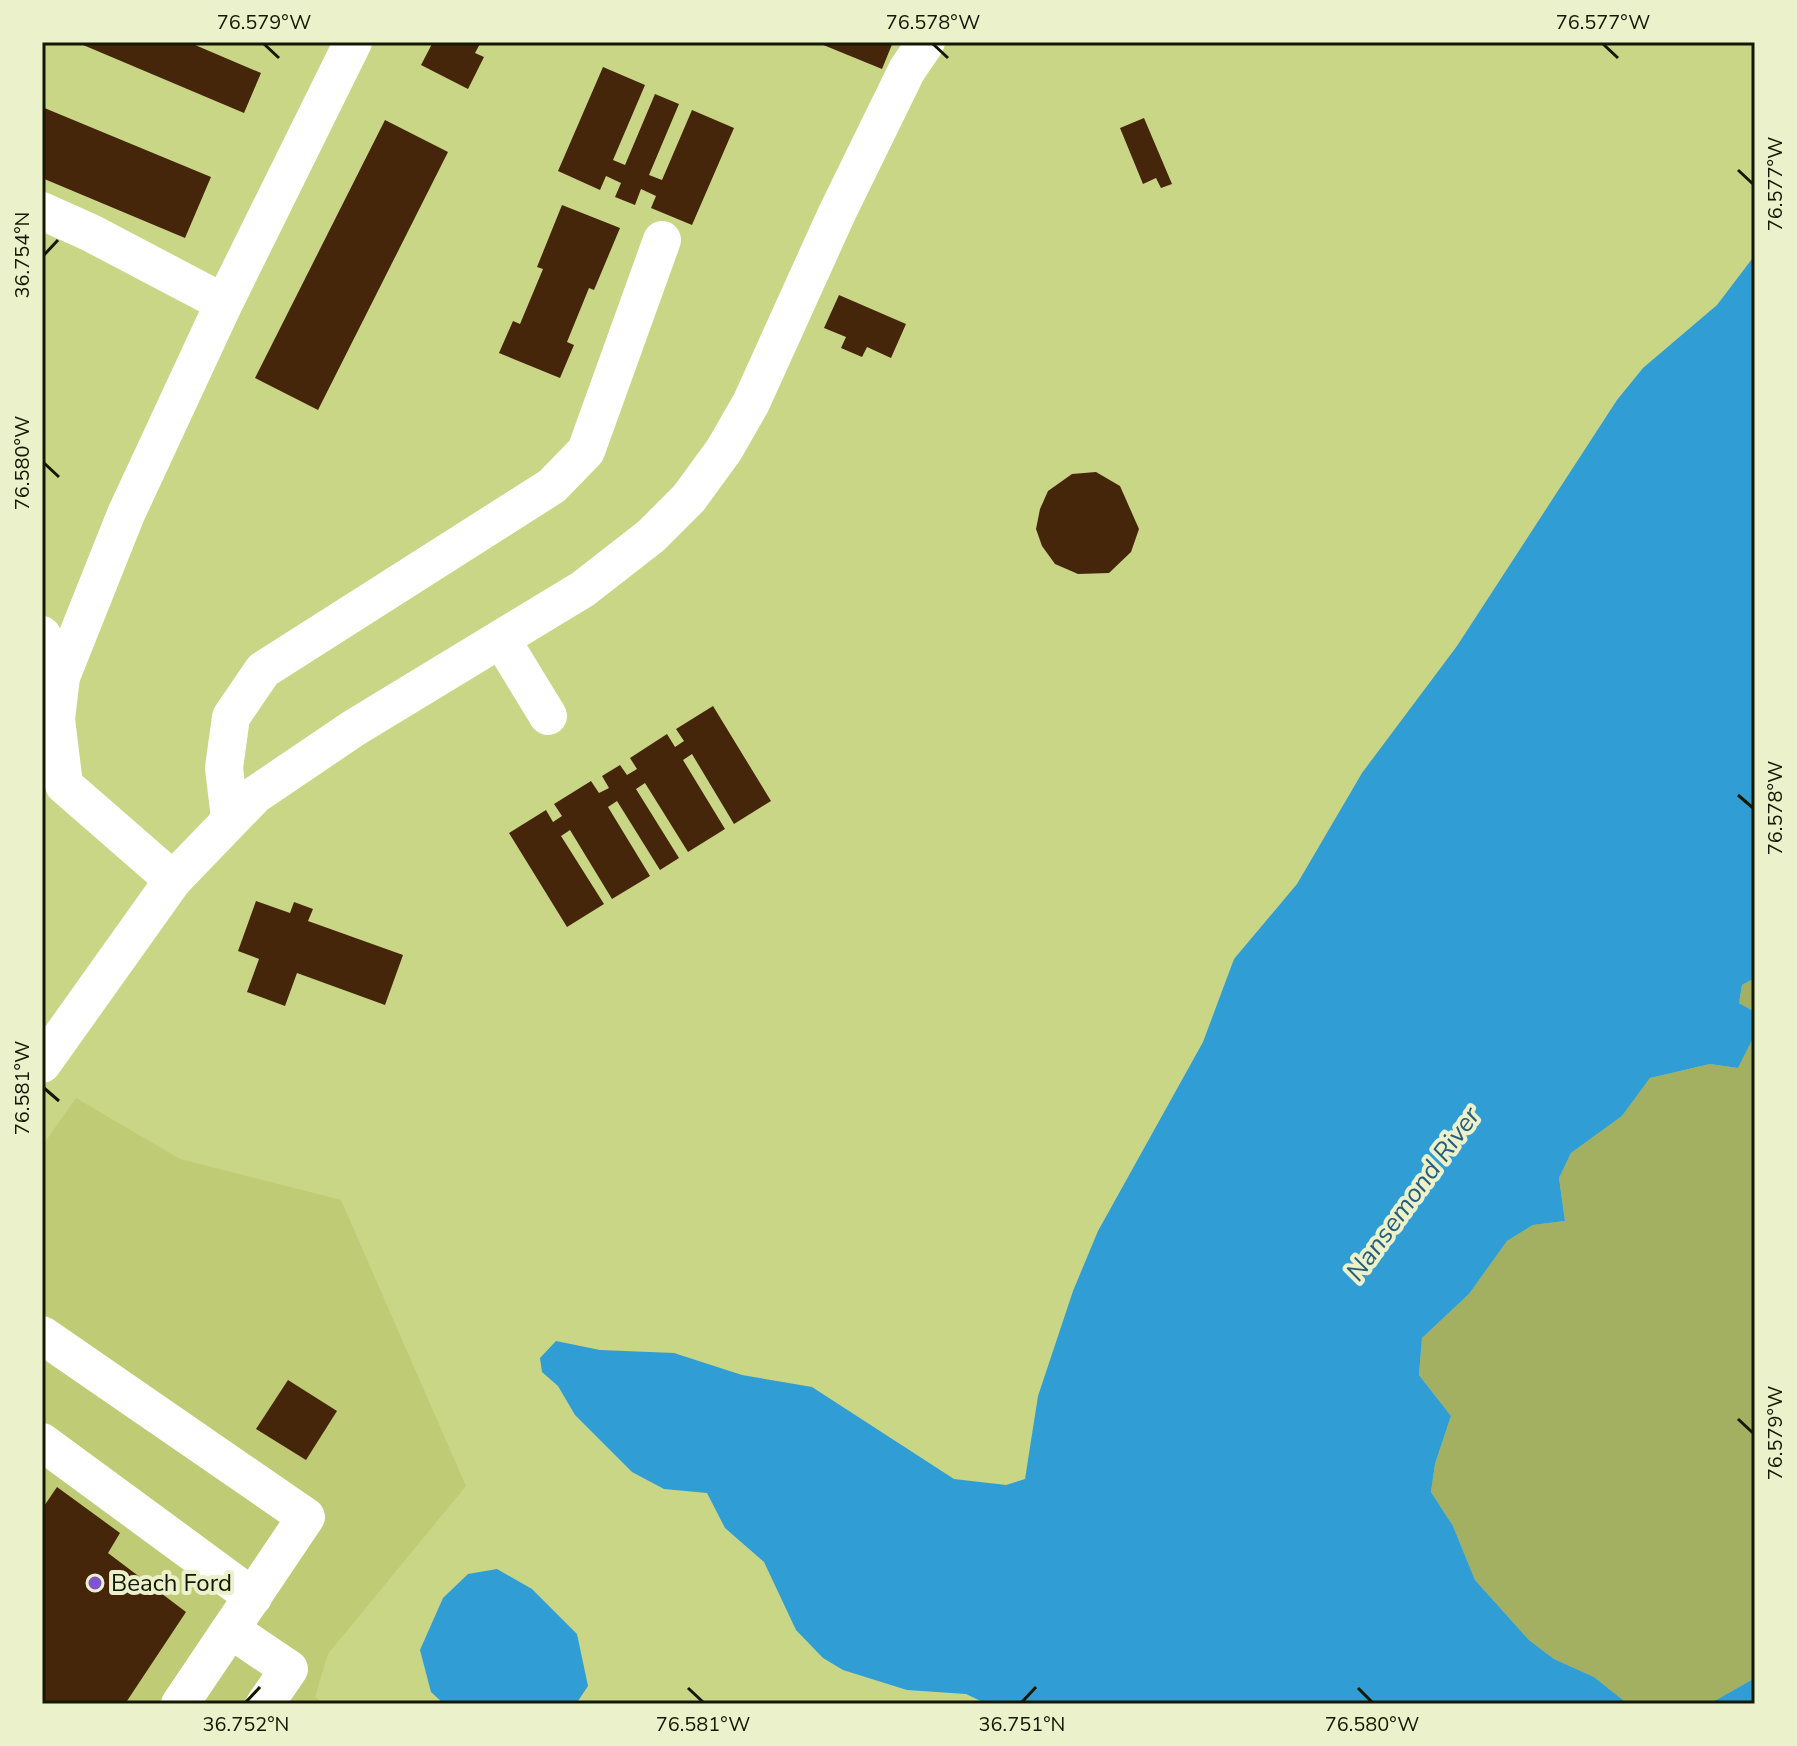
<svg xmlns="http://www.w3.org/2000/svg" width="1797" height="1746" viewBox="0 0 1797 1746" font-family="'Nunito Sans',sans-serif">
<rect width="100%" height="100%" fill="#c9d686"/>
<path fill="#bfcc75" d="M76,1098L180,1159L341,1200L466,1486L328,1654L315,1697L324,1704H42V1146Z"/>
<g fill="#a3af61">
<path d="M1755,978V1012L1739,1003L1742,985Z"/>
<path d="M1752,1039L1755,1041V1678L1709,1704H1628L1594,1677L1554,1659L1529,1640L1475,1580L1453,1526L1431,1492L1435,1464L1451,1416L1419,1375L1422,1338L1469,1294L1507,1241L1533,1225L1565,1221L1559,1178L1571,1153L1622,1116L1650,1078L1710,1064L1738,1068Z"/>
</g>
<g fill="#309dd5">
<path d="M1755,255V978L1742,985L1739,1003L1755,1012V1041L1752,1040L1738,1068L1710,1064L1650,1078L1622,1116L1571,1153L1559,1178L1565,1221L1533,1225L1507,1241L1469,1294L1422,1338L1419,1375L1451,1416L1435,1464L1431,1492L1453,1526L1475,1580L1529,1640L1554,1659L1594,1677L1628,1704H987L966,1694L907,1690L843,1670L823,1658L796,1630L764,1562L725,1528L707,1493L664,1489L632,1472L575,1415L558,1386L542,1372L540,1358L556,1341L600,1350L674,1353L742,1375L812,1387L954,1479L1006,1485L1025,1479L1038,1396L1073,1291L1098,1231L1203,1042L1234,959L1297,884L1362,773L1457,646L1617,400L1643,368L1717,305Z"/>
<path d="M497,1569L532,1589L577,1634L588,1686L576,1704H444L431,1692L420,1650L443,1598L468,1574Z"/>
<path d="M1755,1678V1704H1709Z"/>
</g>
<g fill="#46260b">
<path d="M76,42H188L261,73L244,113Z"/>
<path d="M433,42H481L475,53L484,57L468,89L421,65Z"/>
<path d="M816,42H893L882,69Z"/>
<path d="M603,67L645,85L613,160L625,165L655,94L679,104L649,175L662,180L692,110L734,128L692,225L651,208L656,196L641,189L635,205L615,197L621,183L606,176L600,190L558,171Z"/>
<path d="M42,107L211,177L185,238L42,178Z"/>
<path d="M1144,118L1172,184L1161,188L1156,178L1143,184L1120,128Z"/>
<path d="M385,120L448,152L318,410L255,378Z"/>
<path d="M562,205L620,228L594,290L589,288L567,342L574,345L560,378L499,353L513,321L520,324L543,269L537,267Z"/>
<path d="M839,295L906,324L891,358L867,347L862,357L841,348L846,337L824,328Z"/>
<path d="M1096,472L1120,486L1139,529L1131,552L1109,573L1078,574L1055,564L1042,546L1036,529L1040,509L1048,491L1072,474Z"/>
<path d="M713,706L771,801L734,824L692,754L683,760L725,829L688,852L645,783L636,789L679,858L660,870L617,801L608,807L650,876L612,899L570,830L561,836L604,904L567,927L509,833L546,810L553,822L562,816L554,804L591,781L599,793L609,788L602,776L620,765L627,775L637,769L630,758L667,734L675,747L684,741L676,729Z"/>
<path d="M256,901L290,913L294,902L313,909L308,921L403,955L385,1005L297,973L285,1006L247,992L259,959L238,951Z"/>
<path d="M288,1380L337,1411L306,1460L256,1429Z"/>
<path d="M57,1487L120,1533L108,1553L186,1612L125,1704H42V1509Z"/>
</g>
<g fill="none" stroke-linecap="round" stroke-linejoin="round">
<g stroke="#fff" stroke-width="38">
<path d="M42,211L91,233L224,303"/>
<path d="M42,635L61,677"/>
<path d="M501,639L548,716"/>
<path d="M230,818L224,768L231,717L263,670L552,486L586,451L662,240"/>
<path d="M173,880L64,785L56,719L61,677L126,514L224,303L353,42"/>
<path d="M42,1064L173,880L255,795L354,728L583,589L651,536L689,498L724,450L751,403L837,213L907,70L926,42"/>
<path d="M42,1335L306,1517L180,1704"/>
<path d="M42,1442L253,1597"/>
<path d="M231,1630L289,1669L265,1704"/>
</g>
</g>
<path fill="none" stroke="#151800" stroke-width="3" d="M264,44L279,58M933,44L948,58M1603,44L1618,58M1738,170L1753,184M44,255L58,240M44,463L59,477M1738,795L1753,808M44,1088L59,1101M1738,1419L1753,1433M688,1688L703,1702M1358,1688L1372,1702M246,1702L260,1687M1022,1702L1036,1687"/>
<circle fill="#7f54ce" stroke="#ebf2cb" stroke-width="3" cx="95" cy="1583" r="8"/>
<g text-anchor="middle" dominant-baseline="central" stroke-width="8" stroke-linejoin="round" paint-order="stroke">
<g font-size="24" fill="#151800" stroke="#ebf2cb" text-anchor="start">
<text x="111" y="1583">Beach Ford</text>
</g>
<g font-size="26" font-style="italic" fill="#275d7b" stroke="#ebf2cb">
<text transform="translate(1413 1194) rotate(-54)">Nansemond River</text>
</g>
</g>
<rect width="1797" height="1746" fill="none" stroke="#ebf2cb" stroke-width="88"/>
<rect x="44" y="44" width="1709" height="1658" fill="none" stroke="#151800" stroke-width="3"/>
<g font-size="20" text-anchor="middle" fill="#151800">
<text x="264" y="29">76.579°W</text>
<text x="933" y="29">76.578°W</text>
<text x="1603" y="29">76.577°W</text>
<text transform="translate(1775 184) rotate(-90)" y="7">76.577°W</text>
<text transform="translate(22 255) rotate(-90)" y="7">36.754°N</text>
<text transform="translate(22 463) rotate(-90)" y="7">76.580°W</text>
<text transform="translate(1775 808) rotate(-90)" y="7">76.578°W</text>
<text transform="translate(22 1088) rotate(-90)" y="7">76.581°W</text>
<text transform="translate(1775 1433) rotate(-90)" y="7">76.579°W</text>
<text x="246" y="1731">36.752°N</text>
<text x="703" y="1731">76.581°W</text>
<text x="1022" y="1731">36.751°N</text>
<text x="1372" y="1731">76.580°W</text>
</g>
</svg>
